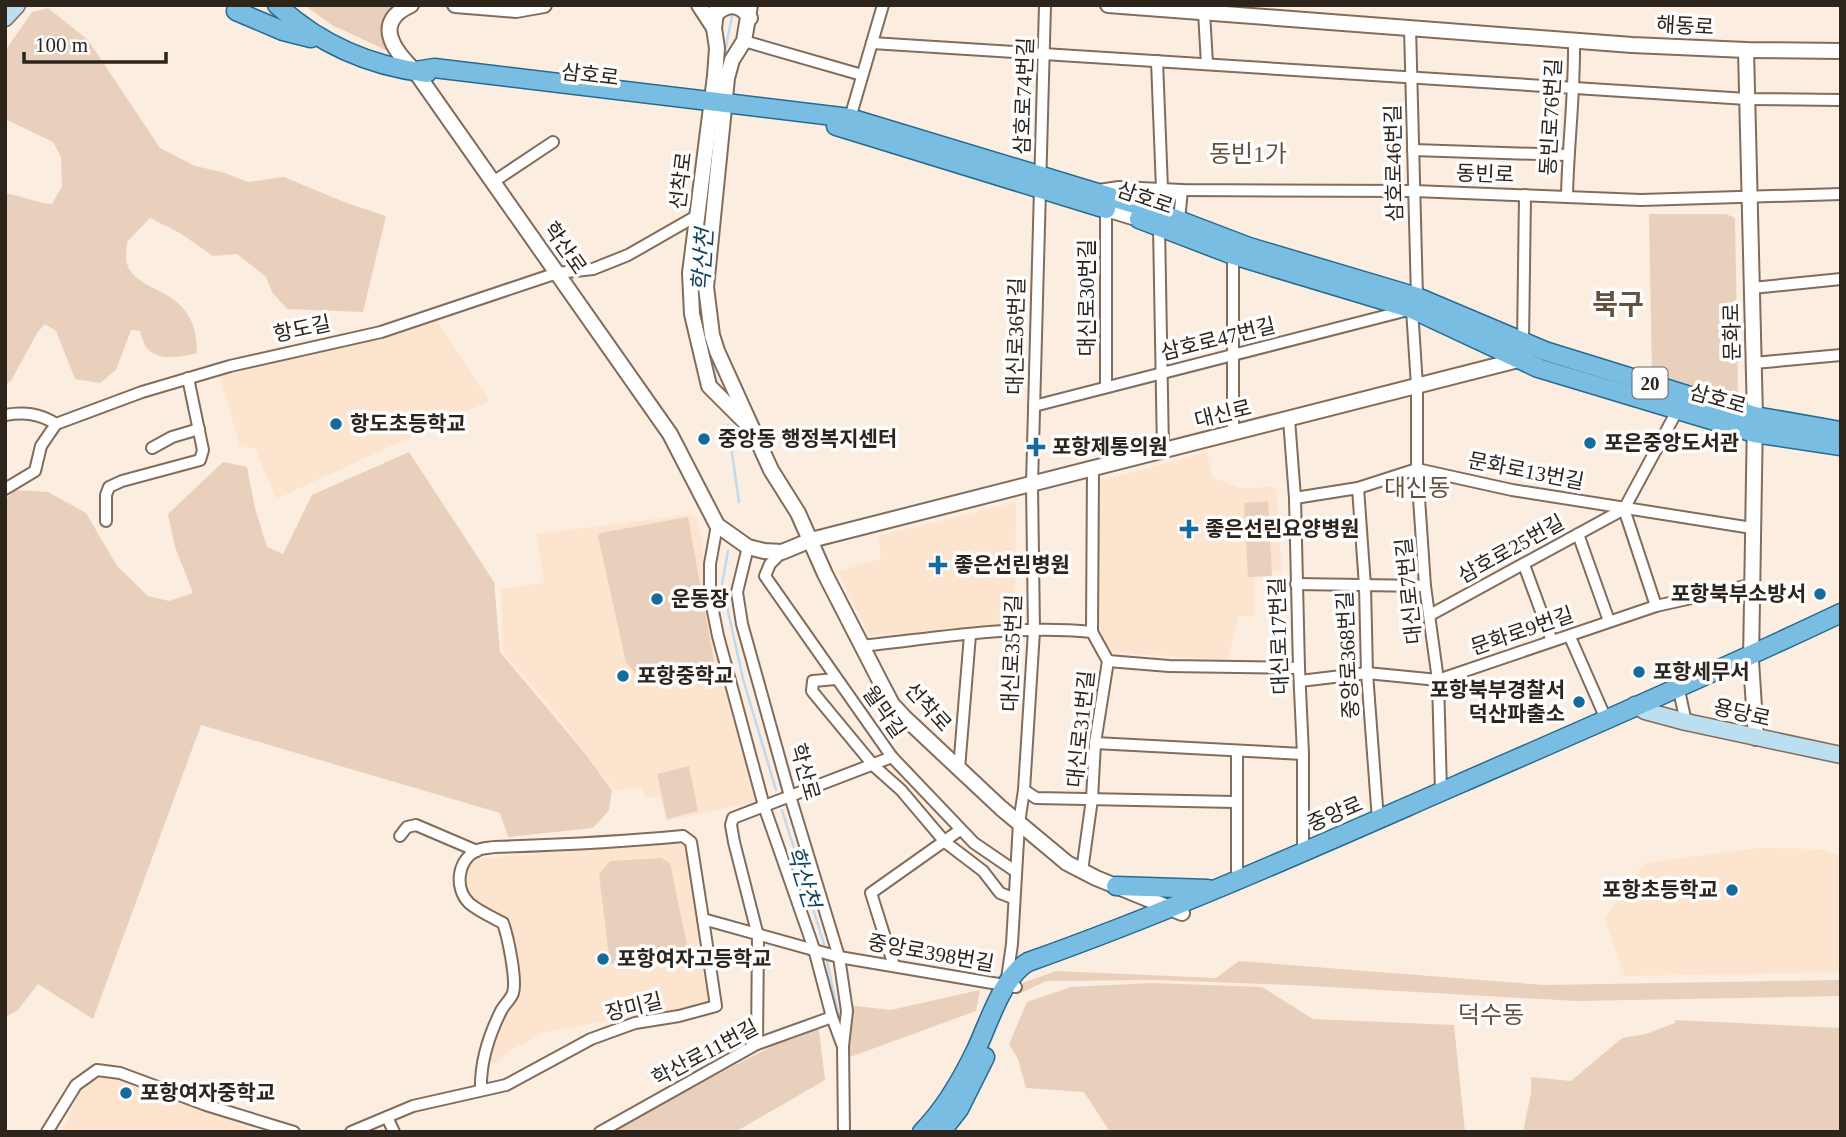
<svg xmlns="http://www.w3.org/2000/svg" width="1846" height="1137" viewBox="0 0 1846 1137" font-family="'Times New Roman','Noto Sans KR',serif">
<rect width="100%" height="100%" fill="#fcede1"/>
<g fill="#fce4cf">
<path d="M437,320L489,401L276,499L255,448L240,447L220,376L312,350L363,342Z"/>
<path d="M1207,452L1212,477L1239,488L1276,487L1282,570L1254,574L1255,615L1238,617L1228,660L1108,652L1098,641L1094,620L1100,481Z"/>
<path d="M1016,502L1015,625L869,636L838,571L881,559L878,536Z"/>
<path d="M694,514L702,539L708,616L755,802L666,821L660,796L645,798L642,786L615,791L549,705L503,652L501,589L544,583L536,534Z"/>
<path d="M685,842L711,1003L545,1032L511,1050L495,1063L485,1059L509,998L497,919L469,899L462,868L474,859Z"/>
<path d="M1758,848L1822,849L1841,856V972L1625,976L1604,918L1644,863Z"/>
<path d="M97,1070L206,1105L251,1132H62L84,1081Z"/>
</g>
<g fill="#e8d0bc">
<path d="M304,5H383L393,8L390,52L332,25Z"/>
<path d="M48,8L88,40L160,148L195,166L222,172L248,182L284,177L344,202L386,216L363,312L287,309L272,292L266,277L237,254L213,256L180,233L150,218L127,242C127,248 125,258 127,264C138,297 198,284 197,353C182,357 157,362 146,347C143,343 142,336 140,331L131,330L116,370L100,383L75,379L56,331L45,324L37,333L11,381L5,385V193C22,196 35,203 52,204L62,186L61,157L53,142L5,119V51L32,12Z"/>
<path d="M1649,214H1726L1735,218L1738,394L1734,397L1652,374Z"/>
<path d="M409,452L494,582L500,652L584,752L612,790L609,810L593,828L508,837L500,813L201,725L93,1019L38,984L18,1010L5,1017V500L15,490L48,492L86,513L117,566L148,596L169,601L193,593L175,547L168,514L223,462L247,467L255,508L267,547L283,554L312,495Z"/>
<path d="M1268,501L1272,576L1248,577L1244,503Z"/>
<path d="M688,517L714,662L641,678L626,663L598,536L601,533Z"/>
<path d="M689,766L698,811L667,819L657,774Z"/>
<path d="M661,858L670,863L688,950L610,964L599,874L610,861Z"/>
<path d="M1239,961L1544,985L1841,980V996L1577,1001L1293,985L1155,980L1046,981L1019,994L1023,983L1056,971L1216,978Z"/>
<path d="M1152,983L1262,987L1313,1019L1454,1025L1465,1132H1110L1084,1092L1026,1088L1018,1059L1009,1044L1027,1002L1071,987Z"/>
<path d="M980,990L976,1011L850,1057L843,1046L847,1005L891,1010Z"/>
<path d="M1675,1020L1841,1028V1132H1523L1531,1093V1077L1571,1081L1622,1038L1646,1034L1675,1023Z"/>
<path d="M818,1023L825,1080L735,1132H604Z"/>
</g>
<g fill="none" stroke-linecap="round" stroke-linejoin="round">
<g stroke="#bfdaef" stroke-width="2.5">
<path d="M722,67L732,16"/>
<path d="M705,336C692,282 703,229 709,175"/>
<path d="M707,342L718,386"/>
<path d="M728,425L739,502"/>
<path d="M728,551L722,584L743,679L776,790"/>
<path d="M782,810L824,944"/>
<path d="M827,961L840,1022"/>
</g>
<g stroke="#826c5b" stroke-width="14">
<g id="minor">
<path d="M1204,12L1207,64"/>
<path d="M1410,27L1417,297"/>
<path d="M744,41L862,75"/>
<path d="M872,43L1747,99L1841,100"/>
<path d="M1157,61L1162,189"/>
<path d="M850,118L883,5"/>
<path d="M1413,150L1568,155"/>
<path d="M493,182L553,142"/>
<path d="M1099,190L1119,187L1182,190L1414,191L1641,200L1841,194"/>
<path d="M1567,196C1568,144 1575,92 1574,39"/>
<path d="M1145,207L1178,192"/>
<path d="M1179,220L1182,190"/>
<path d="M1159,226L1163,451"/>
<path d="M1233,255V433"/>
<path d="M1752,288L1841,279"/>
<path d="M1523,342L1525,195"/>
<path d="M1754,363L1841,355"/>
<path d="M1106,387V209"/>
<path d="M1034,406L1412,309L1417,386V469L1425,586L1438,680L1441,792"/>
<path d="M5,415C24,412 39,413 56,424"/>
<path d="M1289,419L1295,498L1299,668L1303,754V852"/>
<path d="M152,448L172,437L199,429"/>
<path d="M1358,488L1365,586L1367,673L1378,820"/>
<path d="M5,489L35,471L41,446L56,424L142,392L230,366L381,332L557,273L593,269L628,255L698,215"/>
<path d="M1295,498L1358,488L1417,469L1512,490L1752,528"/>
<path d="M1624,509L1656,606"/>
<path d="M106,521V495L109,487L122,481L200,460L203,450L188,378"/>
<path d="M717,525L710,564V596L718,636L764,806L814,949L832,1017L842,1044"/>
<path d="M1578,534L1609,621"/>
<path d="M748,547L737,592L742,624L790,796L839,957L847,1011L843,1046L844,1132"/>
<path d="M782,552L770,564L765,576L892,757L974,843L1015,871"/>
<path d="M1524,565L1552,641"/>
<path d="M1296,584L1425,586"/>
<path d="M1430,615L1624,509L1677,411"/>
<path d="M1570,637L1606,719"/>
<path d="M861,646C937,638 1016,624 1092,632"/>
<path d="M1108,661L1169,666L1299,668"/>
<path d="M836,679L813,681L812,691L874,766L901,790L945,842L983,871L1000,893L1013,898"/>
<path d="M1300,681L1367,673L1438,680L1656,606L1754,584"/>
<path d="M1680,695L1686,722"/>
<path d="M1095,743L1303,754"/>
<path d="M1237,751V880"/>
<path d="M959,769L970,635"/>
<path d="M1024,790L1036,798L1235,802"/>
<path d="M400,836L407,827L416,825L477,851"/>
<path d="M1082,871L1092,799L1095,743L1108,661L1092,632L1093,469"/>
<path d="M894,966L871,893L960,830"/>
<path d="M1007,979L1012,944L1019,823L1024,790L1034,631L1032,484L1045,5"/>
<path d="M757,1044L758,936L734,842L731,825L733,818L892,757"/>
<path d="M481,1090C480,1062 488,1037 501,1011C504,1005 511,999 513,993C517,980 508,937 503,923C492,917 478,911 469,903C454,888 457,859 478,850C482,848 489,848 494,847C557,845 620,842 683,836L691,842L703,919"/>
<path d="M387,1117L394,1132"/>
<path d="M47,1132L76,1085L97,1070L120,1073L206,1105L294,1132"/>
<path d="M351,1132L413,1106L506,1085L591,1039L635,1023L679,1016L716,1006L703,919L839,957L1016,987"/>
<path d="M600,1132L757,1044L832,1017"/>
</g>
</g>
<g stroke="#826c5b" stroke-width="18">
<g id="tertiary">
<path d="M411,5C372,22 394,51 415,71L670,434L717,525L748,547L764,551L782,552L811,540L1526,358"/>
<path d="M455,5L516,10L544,5"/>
<path d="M699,5L714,28"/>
<path d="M717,5L714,28L717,48L715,76L690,273L692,314L709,386L745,422"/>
<path d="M750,5L744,41L732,60L727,78L706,287L712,335L717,351L771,470L798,513L825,574L882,685L892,704L904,717L1001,808L1067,863L1096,878L1182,913"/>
<path d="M1108,5L1632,45L1746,50L1841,51"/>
<path d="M715,15C728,2 740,4 750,18"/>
<path d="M1746,50L1755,416L1751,661L1756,738"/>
<path d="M1106,209L1139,219"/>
</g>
</g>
<g stroke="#826c5b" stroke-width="19">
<g id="secondary">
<path d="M5,18L17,5"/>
<path d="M1635,705L1645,711L1686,722L1841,755"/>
</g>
</g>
<g stroke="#256b91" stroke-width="21">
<g id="primary">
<path d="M277,5C320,45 369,66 427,73"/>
<path d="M236,11L283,31L311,38"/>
<path d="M415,71L434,68L850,118L1144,207L1249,247L1417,297L1545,351L1755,416L1841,431"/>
<path d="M836,126L1106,209"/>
<path d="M1139,219L1233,255L1412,309L1538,368L1754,433L1841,446"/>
<path d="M1116,886L1208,889"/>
<path d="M922,1132C945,1109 962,1079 976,1050C989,1023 1002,977 1028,962C1175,910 1317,846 1459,784C1587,728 1715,673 1841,613"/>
<path d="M941,1132L959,1109L985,1057"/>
</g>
</g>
<use href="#minor" stroke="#fff" stroke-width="10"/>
<use href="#tertiary" stroke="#fff" stroke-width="14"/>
<use href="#secondary" stroke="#bcdef1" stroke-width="16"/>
<use href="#primary" stroke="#7abde3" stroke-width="18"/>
</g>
<g fill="#156b9b" stroke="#fdfdfd" stroke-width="2.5">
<circle cx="336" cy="424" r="7"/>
<circle cx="704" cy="439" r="7"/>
<circle cx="1590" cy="443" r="7"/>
<path d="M1032.5 436.5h7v7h7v7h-7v7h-7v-7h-7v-7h7z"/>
<path d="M1185.5 518.5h7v7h7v7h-7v7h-7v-7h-7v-7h7z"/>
<path d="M934.5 554.5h7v7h7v7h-7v7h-7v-7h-7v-7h7z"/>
<circle cx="1820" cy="594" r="7"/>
<circle cx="657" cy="599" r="7"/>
<circle cx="1639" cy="672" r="7"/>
<circle cx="623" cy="676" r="7"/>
<circle cx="1579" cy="702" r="7"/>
<circle cx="1732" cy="890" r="7"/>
<circle cx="603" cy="959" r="7"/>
<circle cx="126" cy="1093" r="7"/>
</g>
<g text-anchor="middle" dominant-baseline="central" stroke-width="7" stroke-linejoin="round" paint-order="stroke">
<rect fill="#fdfdfd" stroke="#6b6560" stroke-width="2" x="1632.5" y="367.5" width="35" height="31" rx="5"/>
<g font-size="19" font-weight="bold" fill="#2d241c">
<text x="1650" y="383">20</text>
</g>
<g font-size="21" fill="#2d241c" stroke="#fdfdfd">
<text transform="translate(1685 26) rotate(3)">해동로</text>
<text transform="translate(590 75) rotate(7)">삼호로</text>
<text transform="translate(1024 96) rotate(-88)">삼호로74번길</text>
<text transform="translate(1551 117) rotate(-87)">동빈로76번길</text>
<text transform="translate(1394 163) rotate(-91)">삼호로46번길</text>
<text transform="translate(1485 174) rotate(2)">동빈로</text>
<text transform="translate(681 181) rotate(-83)">선착로</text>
<text transform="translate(1145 198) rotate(19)">삼호로</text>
<text transform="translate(565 248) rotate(55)">학산로</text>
<text transform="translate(1087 298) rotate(-90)">대신로30번길</text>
<text transform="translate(302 329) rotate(-12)">항도길</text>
<text transform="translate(1732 332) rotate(-91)">문화로</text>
<text transform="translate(1016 336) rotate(-89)">대신로36번길</text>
<text transform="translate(1218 339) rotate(-14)">삼호로47번길</text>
<text transform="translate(1718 399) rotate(16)">삼호로</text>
<text transform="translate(1223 414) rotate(-14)">대신로</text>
<text transform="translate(1526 471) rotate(11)">문화로13번길</text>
<text transform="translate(1511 549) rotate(-29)">삼호로25번길</text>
<text transform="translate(1409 591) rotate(-96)">대신로7번길</text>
<text transform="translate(1522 631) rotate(-19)">문화로9번길</text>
<text transform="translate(1279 636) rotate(-92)">대신로17번길</text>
<text transform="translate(1012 653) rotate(-88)">대신로35번길</text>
<text transform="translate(1348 655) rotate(-93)">중앙로368번길</text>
<text transform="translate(928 707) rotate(48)">선착로</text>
<text transform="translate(884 712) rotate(55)">월막길</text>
<text transform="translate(1742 713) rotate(13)">용당로</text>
<text transform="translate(1081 729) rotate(-84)">대신로31번길</text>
<text transform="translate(805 772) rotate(74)">학산로</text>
<text transform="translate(1335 814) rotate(-23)">중앙로</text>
<text transform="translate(931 953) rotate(10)">중앙로398번길</text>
<text transform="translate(634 1007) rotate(-14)">장미길</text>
<text transform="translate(705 1053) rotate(-28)">학산로11번길</text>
</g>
<g font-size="21" font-weight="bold" fill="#2d241c" stroke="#fdfdfd" text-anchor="start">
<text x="350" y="424">항도초등학교</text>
<text x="718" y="439">중앙동 행정복지센터</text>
<text x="1604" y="443">포은중앙도서관</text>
<text x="1052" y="447">포항제통의원</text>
<text x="1205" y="529">좋은선린요양병원</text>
<text x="954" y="565">좋은선린병원</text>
<text x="1806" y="594" text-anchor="end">포항북부소방서</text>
<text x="671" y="599">운동장</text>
<text x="1653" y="672">포항세무서</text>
<text x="637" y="676">포항중학교</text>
<text x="1565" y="690" text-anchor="end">포항북부경찰서<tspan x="1565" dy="24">덕산파출소</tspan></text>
<text x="1718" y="890" text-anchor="end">포항초등학교</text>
<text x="617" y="959">포항여자고등학교</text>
<text x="140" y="1093">포항여자중학교</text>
</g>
<g font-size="23" font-style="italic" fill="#144361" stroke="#fdfdfd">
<text transform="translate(703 260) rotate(-86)">학산천</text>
<text transform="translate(803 877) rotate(73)">학산천</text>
</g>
<g font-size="24" fill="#655140" stroke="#fdfdfd">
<text x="1248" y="154">동빈1가</text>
<text x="1417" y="488">대신동</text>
<text x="1491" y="1015">덕수동</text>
</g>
<g font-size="28" font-weight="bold" fill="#655140" stroke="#fdfdfd">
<text x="1618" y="304">북구</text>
</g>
</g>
<rect width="1846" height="1137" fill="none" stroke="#2d241c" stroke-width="14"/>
<path d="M24 52v10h142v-10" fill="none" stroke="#2d241c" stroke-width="3.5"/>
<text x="35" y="52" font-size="21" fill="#2d241c" stroke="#fdfdfd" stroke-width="5" paint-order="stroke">100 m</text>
</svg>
